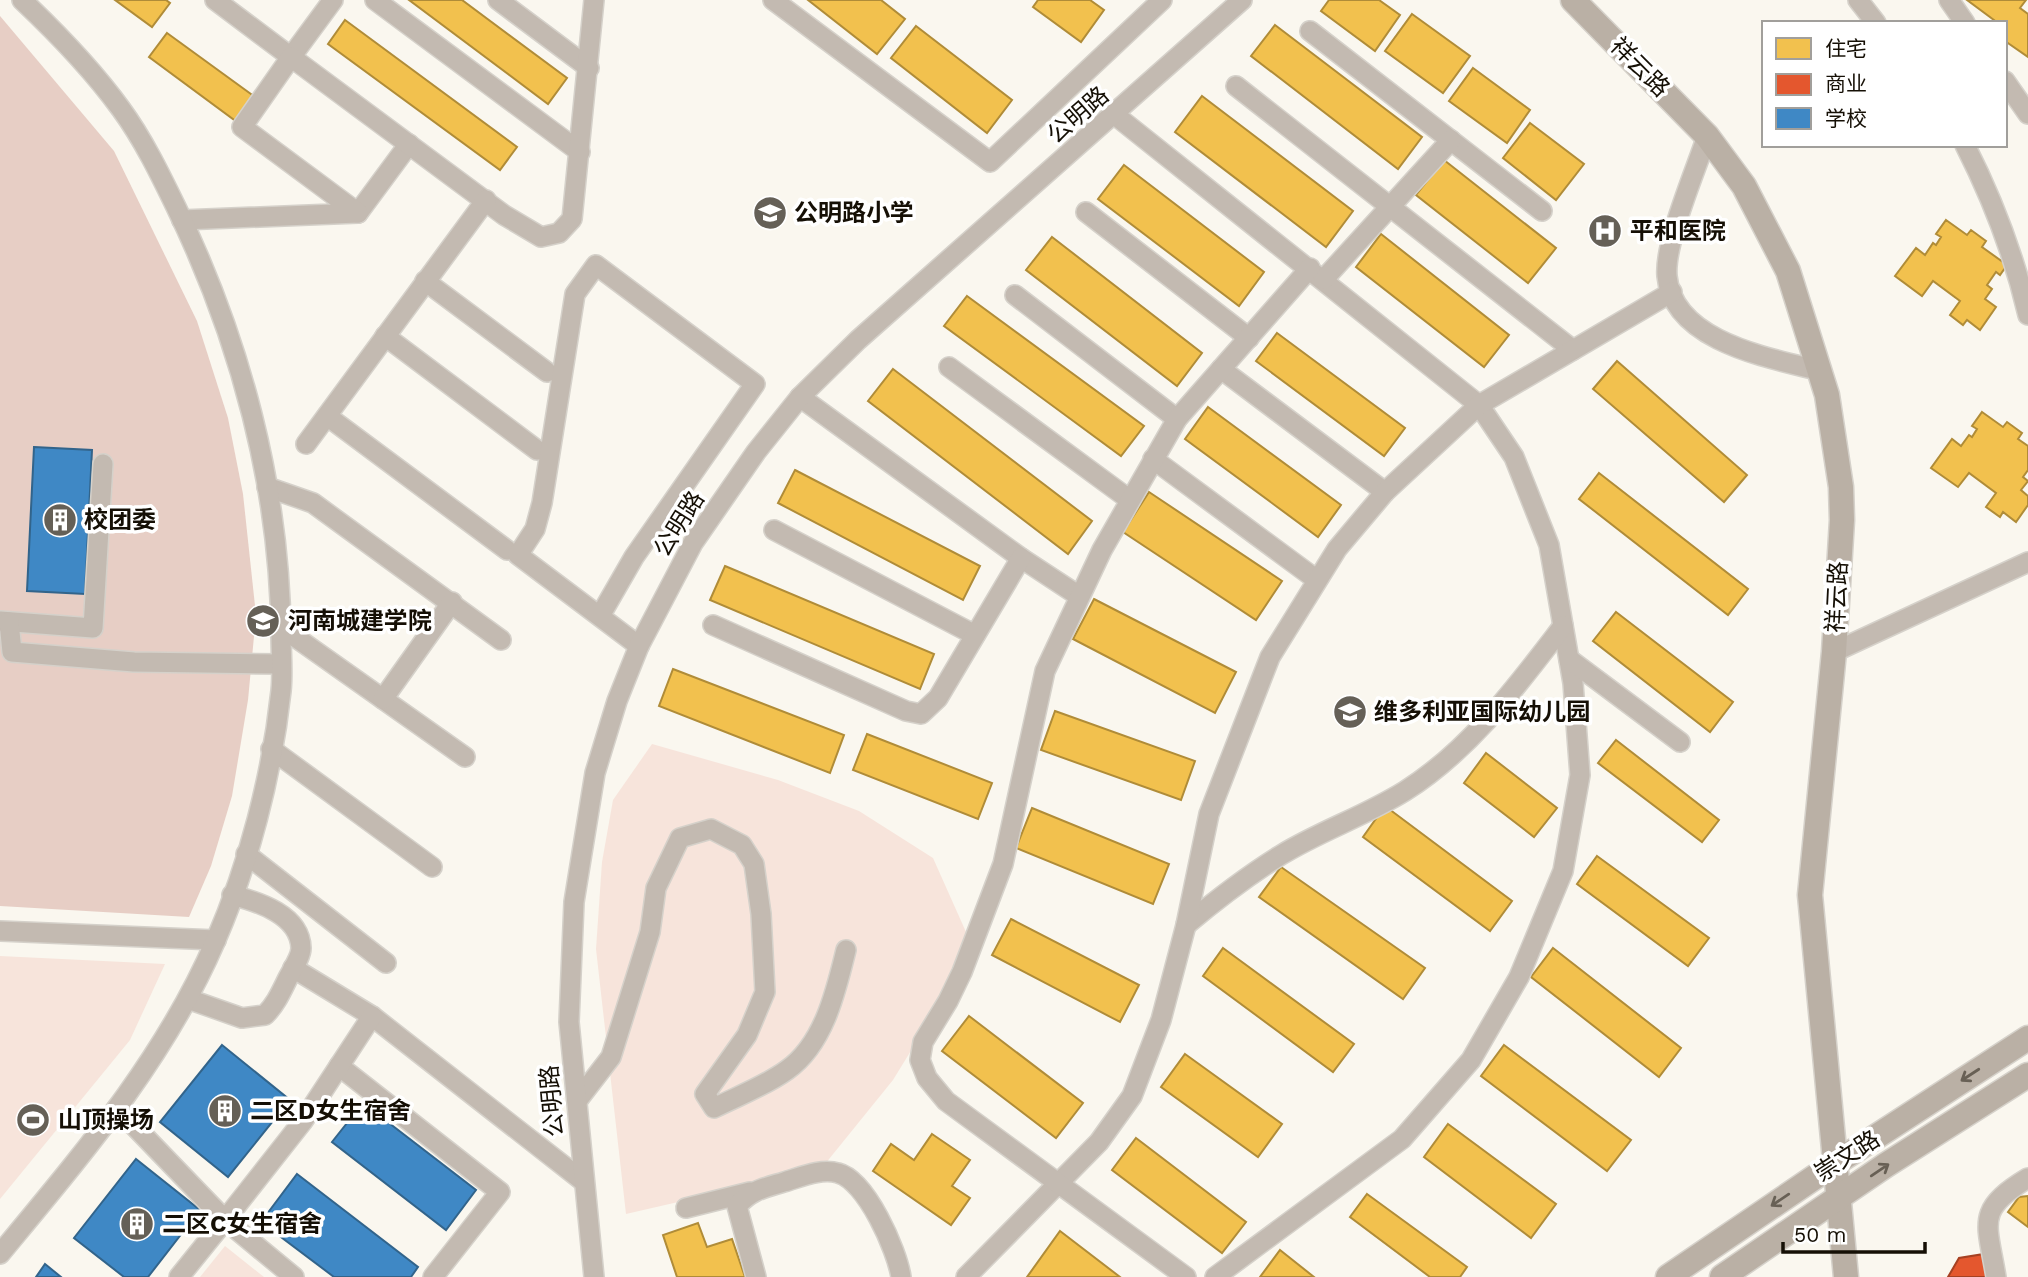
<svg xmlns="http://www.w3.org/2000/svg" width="2028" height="1277" viewBox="0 0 2028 1277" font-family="'Work Sans','Noto Sans SC',sans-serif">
<rect width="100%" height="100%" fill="#faf7ef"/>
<g fill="#f7e4db">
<path d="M652,744L778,780L859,811L933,858L966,932L936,1010L893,1080L821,1169L626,1214L596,949L602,862L613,800Z"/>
<path d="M0,956L165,964L130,1040L0,1199Z"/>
<path d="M225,1246L264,1277H200Z"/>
</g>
<path fill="#e7cec5" d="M0,16L114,151L197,321L228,418L243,494L256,615L248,700L232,796L211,866L189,917L0,906Z"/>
<g fill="#f2c14e" stroke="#b08c38" stroke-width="2">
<path d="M115,0H166L170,3L152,27Z"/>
<path d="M409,0H462L567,78L548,104Z"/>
<path d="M808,0H881L905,19L877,54Z"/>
<path d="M1038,0H1090L1104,10L1081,42L1033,7Z"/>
<path d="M1329,0H1379L1400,15L1375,51L1321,11Z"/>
<path d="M1967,0H2026L2020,8L2028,14V57L2005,41V23H1998Z"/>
<path d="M1412,14L1470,56L1443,93L1385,51Z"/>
<path d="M345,20L517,147L500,170L328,44Z"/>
<path d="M1275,25L1422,137L1398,169L1251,56Z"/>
<path d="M916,26L1012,100L987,133L891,58Z"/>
<path d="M167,33L255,97L237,122L149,57Z"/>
<path d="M1473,68L1530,110L1507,143L1449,101Z"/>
<path d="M1202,96L1353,211L1326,247L1175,132Z"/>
<path d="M1530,123L1584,164L1556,200L1503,158Z"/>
<path d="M1444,160L1556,248L1528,283L1416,195Z"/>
<path d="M1124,165L1264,272L1239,306L1098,199Z"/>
<path d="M1946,220L1967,235L1971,230L1986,241L1982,247L2007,265L2000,275L1996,272L1987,285L1992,289L1985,299L1996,307L1980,330L1967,320L1963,325L1950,315L1960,301L1933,281L1922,296L1895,276L1916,248L1925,255L1933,243L1936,245L1941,237L1936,234Z"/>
<path d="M1381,234L1509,335L1484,367L1356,267Z"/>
<path d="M1052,237L1202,353L1177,386L1026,270Z"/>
<path d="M967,296L1144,426L1121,456L944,326Z"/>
<path d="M1277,333L1405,428L1384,456L1256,361Z"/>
<path d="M1617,361L1747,475L1724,502L1593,389Z"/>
<path d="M893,369L1092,521L1068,554L868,401Z"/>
<path d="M1208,407L1341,505L1318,537L1185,439Z"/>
<path d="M1982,412L2003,427L2007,422L2022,433L2018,439L2028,446V470L2023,477L2028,481L2021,490L2028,496V505L2016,522L2003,512L2000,517L1986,507L1996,493L1969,473L1958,487L1931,468L1952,439L1961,446L1969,435L1972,437L1977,429L1972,426Z"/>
<path d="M795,470L980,566L963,600L778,503Z"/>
<path d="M1599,473L1748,589L1728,615L1579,499Z"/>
<path d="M1149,492L1282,581L1256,620L1123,532Z"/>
<path d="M725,566L934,654L920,689L710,600Z"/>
<path d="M1094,599L1236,672L1215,713L1073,639Z"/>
<path d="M1616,612L1733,702L1710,732L1593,641Z"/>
<path d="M673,669L844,735L830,773L659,706Z"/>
<path d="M1055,711L1195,761L1181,800L1041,750Z"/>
<path d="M867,734L992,783L978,819L853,770Z"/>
<path d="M1616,740L1719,820L1702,842L1598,763Z"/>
<path d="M1486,753L1557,808L1534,837L1464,783Z"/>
<path d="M1385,806L1512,901L1490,931L1363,837Z"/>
<path d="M1032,808L1169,864L1153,904L1016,848Z"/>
<path d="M1597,856L1709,938L1688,966L1577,884Z"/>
<path d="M1281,867L1425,968L1403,999L1259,897Z"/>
<path d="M1011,919L1139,985L1120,1022L992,955Z"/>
<path d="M1223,948L1354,1044L1333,1072L1203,976Z"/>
<path d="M1553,948L1681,1048L1659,1077L1531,977Z"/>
<path d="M969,1016L1083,1103L1056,1138L942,1051Z"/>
<path d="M1504,1045L1631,1140L1607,1171L1481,1076Z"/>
<path d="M1185,1054L1282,1124L1258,1157L1161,1087Z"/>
<path d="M1448,1124L1556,1204L1531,1238L1424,1157Z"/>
<path d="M932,1134L970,1160L952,1186L970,1198L951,1225L873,1171L891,1144L914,1160Z"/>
<path d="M1136,1138L1246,1222L1222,1253L1112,1170Z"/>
<path d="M1367,1194L1467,1267L1460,1277H1430L1350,1217Z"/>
<path d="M2028,1196V1227L2008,1212L2019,1197Z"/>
<path d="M698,1223L707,1247L732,1239L745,1277H677L663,1235Z"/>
<path d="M1060,1231L1120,1277H1027Z"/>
<path d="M1280,1250L1314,1277H1260Z"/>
</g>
<path fill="#e4572e" stroke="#a64122" stroke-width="2" d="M1984,1254L1987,1277H1948L1959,1258Z"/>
<g fill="#3f88c5" stroke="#32648b" stroke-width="2">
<path d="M34,447L92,450L85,594L27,591Z"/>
<path d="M222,1045L290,1100L228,1177L160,1122Z"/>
<path d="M363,1103L476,1190L446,1230L332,1142Z"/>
<path d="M136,1159L200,1210L148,1277H124L74,1238Z"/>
<path d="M297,1174L418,1267L411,1277H334L261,1222Z"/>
<path d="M45,1264L61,1277H36Z"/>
</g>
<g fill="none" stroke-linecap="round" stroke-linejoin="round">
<g stroke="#d5d1ca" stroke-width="22">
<g id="minor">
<path d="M215,0L291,57L333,0"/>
<path d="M375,0L580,152"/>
<path d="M498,0L589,68"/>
<path d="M773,0L990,162L1162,0"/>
<path d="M1858,0L1876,23"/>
<path d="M1949,0L1965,23"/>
<path d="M1310,31L1542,211"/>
<path d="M2005,81L2028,114"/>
<path d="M1236,86L1573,350"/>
<path d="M1115,115L1479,405L1514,457L1549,545L1573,683L1580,775L1563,871L1519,977L1471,1060L1402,1139L1215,1277"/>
<path d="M1707,136C1696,170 1664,243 1667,276C1673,342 1770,358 1821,371"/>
<path d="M1965,145C1993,200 2014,255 2028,315"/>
<path d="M1086,212L1249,338"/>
<path d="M358,213L409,144"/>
<path d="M182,220L358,213L242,127L291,57L504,215L541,237L559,233L572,219L594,0"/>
<path d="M1324,279L1451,140"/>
<path d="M425,281L547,372"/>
<path d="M1015,295L1177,419"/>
<path d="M385,336L537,450"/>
<path d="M949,367L1130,500"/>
<path d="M1221,369L1385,492"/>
<path d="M800,397L1021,558L1079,596"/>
<path d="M327,416L507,550"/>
<path d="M306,444L486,200"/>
<path d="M1153,459L1317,580"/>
<path d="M267,487L313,503L501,640"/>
<path d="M774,530L975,635"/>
<path d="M600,616L634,557L755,384L596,265L575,294L542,503L535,529L518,555L639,646"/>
<path d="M0,621L93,628L103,464"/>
<path d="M9,622L12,652L134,662L281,664"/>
<path d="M713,625L906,711L921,714L938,698L1021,558"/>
<path d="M281,627L465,757"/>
<path d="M1834,652L2028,562"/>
<path d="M1569,659L1680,742"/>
<path d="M383,699L452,602"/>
<path d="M271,749L432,867"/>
<path d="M246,854L386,963"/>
<path d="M1186,925C1216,900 1247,876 1281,855C1320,831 1365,816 1405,791C1470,750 1517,686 1563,626"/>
<path d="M0,931L216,940"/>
<path d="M293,968L372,1016L583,1181"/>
<path d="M188,999L242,1018L265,1015C276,1004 281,992 288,978C292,970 301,957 301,948C300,915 259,902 232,895"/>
<path d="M339,1066L500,1192L433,1277"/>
<path d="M577,1101L611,1057L650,932L656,888L680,838L711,829L742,845L754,864L761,914L765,992L747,1035L705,1094L714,1108C738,1096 765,1086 787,1070C824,1044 836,991 846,950"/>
<path d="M117,1108L225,1220L179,1277"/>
<path d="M686,1208L750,1192"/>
<path d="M0,1254C81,1156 164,1060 215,942C249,864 272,775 281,691C283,673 281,653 281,635C280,487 240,339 176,207C160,174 143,139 121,109C92,69 58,34 22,0"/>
<path d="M294,1277L225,1220L303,1121L372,1016"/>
<path d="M594,1277L569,1022L574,902L595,773L617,701L639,646L693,543L756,452L800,397L858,340L1242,0"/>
<path d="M756,1277L737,1206C751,1190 764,1188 784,1182C801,1177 821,1168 838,1173C866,1180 897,1250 901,1277"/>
<path d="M966,1277L1099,1142L1132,1096L1161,1020L1186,925L1209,814L1270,657L1337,549L1385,492L1479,405L1672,292"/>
<path d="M1186,1277L946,1101L927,1078L920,1060L923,1042L948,1001L962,972L1003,864L1045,671L1102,550L1177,419L1310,268"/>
<path d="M1996,1277C1987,1222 1975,1210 2028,1178"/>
</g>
</g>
<g stroke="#d5d1ca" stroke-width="27">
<g id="major">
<path d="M1573,0L1707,136L1744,186L1788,271L1827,395L1841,487L1842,520L1834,652L1810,895L1846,1277"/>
<path d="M1668,1277L1834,1164L2028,1038"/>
<path d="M1722,1277L1886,1165L2028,1075"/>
</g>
</g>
<use href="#minor" stroke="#c3bab1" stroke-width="19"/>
<use href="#major" stroke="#bab0a5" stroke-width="24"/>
</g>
<defs><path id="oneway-shaft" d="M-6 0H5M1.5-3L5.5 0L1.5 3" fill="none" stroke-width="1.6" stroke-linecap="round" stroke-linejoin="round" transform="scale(1.75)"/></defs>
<g stroke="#686055">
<use href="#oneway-shaft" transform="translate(1970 1075) rotate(147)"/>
<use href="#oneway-shaft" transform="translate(1880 1170) rotate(-34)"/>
<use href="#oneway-shaft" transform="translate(1780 1200) rotate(146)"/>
</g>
<defs>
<g id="school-disc" transform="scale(1.75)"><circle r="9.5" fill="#656057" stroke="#fff"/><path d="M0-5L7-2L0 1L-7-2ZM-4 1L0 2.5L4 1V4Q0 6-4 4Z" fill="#fff"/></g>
<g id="hospital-disc" transform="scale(1.75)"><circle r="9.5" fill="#656057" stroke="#fff"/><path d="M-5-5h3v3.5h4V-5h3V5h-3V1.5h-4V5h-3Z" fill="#fff"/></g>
<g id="building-disc" transform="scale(1.75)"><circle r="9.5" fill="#656057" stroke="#fff"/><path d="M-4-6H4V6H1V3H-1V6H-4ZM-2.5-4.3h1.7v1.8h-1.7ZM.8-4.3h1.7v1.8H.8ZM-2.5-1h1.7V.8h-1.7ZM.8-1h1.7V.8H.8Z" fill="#fff"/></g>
<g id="university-disc" transform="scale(1.75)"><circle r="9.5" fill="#656057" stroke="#fff"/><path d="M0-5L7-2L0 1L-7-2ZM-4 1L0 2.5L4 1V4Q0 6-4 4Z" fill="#fff"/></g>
<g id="stadium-disc" transform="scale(1.75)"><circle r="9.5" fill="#656057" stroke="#fff"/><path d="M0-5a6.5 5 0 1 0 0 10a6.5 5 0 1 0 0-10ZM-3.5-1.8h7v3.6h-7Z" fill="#fff"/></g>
</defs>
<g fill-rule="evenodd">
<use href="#school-disc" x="770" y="213"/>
<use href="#hospital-disc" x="1605" y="231"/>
<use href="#building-disc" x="60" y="520"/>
<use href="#university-disc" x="263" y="621"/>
<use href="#school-disc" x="1350" y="712"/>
<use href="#building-disc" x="225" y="1111"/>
<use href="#stadium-disc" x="33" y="1120"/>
<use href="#building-disc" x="137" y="1224"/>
</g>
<g text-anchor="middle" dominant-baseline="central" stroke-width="7" stroke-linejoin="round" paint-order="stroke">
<g font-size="24" fill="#150f05" stroke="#fff">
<text transform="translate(1640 67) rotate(45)">祥云路</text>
<text transform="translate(1078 115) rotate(-41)">公明路</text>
<text transform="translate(679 524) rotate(-58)">公明路</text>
<text transform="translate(1837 597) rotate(-87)">祥云路</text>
<text transform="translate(552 1101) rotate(-95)">公明路</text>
<text transform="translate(1847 1156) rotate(-33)">崇文路</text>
</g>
<g font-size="24" font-weight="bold" fill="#150f05" stroke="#fff" text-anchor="start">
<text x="794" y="213">公明路小学</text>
<text x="1630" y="231">平和医院</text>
<text x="84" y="520">校团委</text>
<text x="288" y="621">河南城建学院</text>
<text x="1374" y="712">维多利亚国际幼儿园</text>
<text x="250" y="1111">二区D女生宿舍</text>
<text x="58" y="1120">山顶操场</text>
<text x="162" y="1224">二区C女生宿舍</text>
</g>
</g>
<rect x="1762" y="21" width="245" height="126" fill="#ffffff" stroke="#a19f9b" stroke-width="2"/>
<rect x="1776" y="38" width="35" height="21" fill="#f2c14e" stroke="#a19f9b" stroke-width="2"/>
<text x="1825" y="56" font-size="21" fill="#150f05">住宅</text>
<rect x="1776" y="74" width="35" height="21" fill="#e4572e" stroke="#a19f9b" stroke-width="2"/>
<text x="1825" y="91" font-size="21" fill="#150f05">商业</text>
<rect x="1776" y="108" width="35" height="21" fill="#3f88c5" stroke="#a19f9b" stroke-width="2"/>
<text x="1825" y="126" font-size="21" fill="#150f05">学校</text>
<path d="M1783 1242v10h142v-10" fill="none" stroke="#150f05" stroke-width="3.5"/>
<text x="1794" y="1242" font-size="21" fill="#150f05" stroke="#ffffff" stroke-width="5" paint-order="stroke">50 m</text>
</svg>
